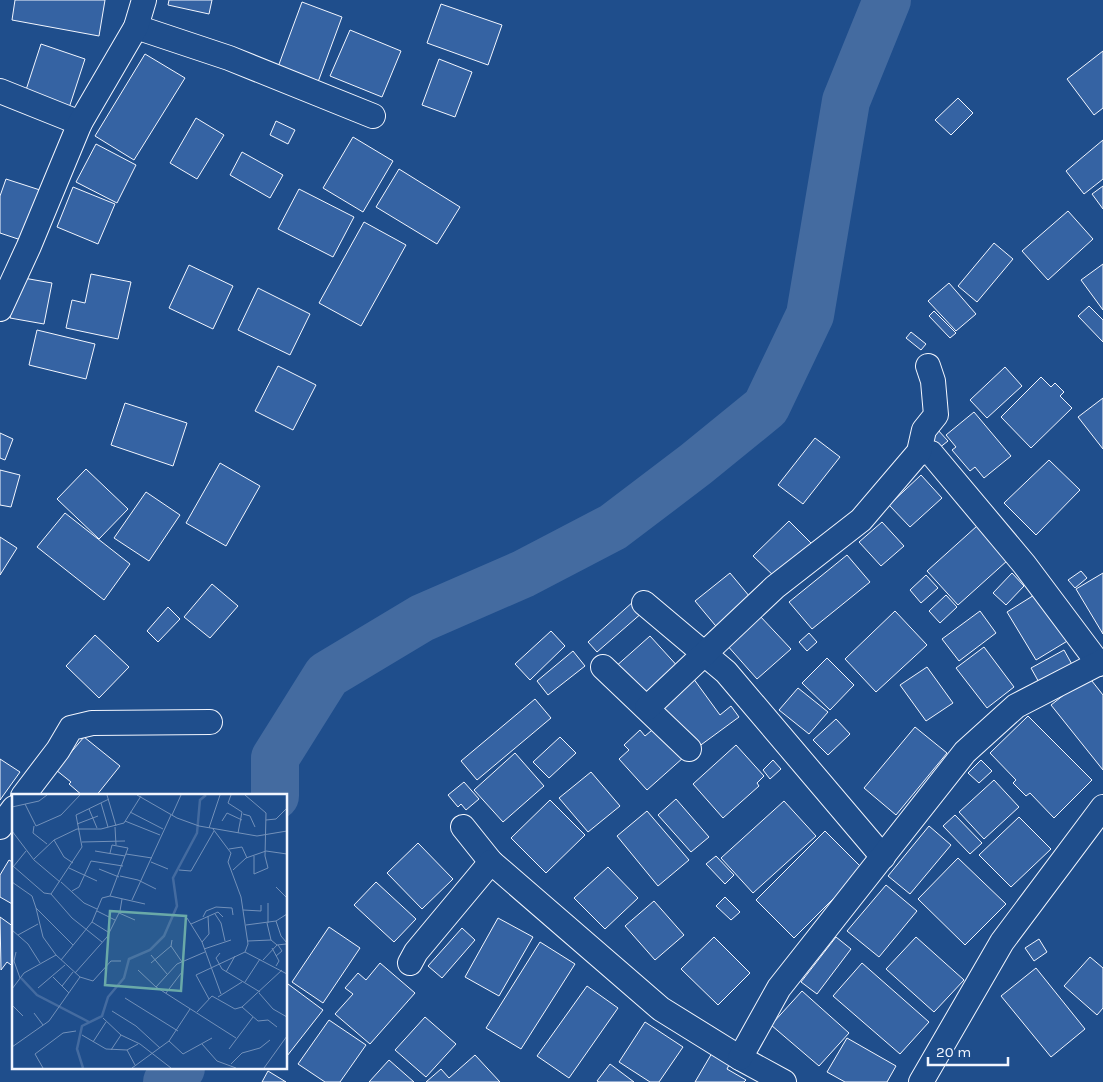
<svg xmlns="http://www.w3.org/2000/svg" width="1103" height="1082" viewBox="0 0 1103 1082" font-family="Karla,sans-serif">
<rect width="100%" height="100%" fill="#1f4e8c"/>
<g fill="none" stroke-linecap="round" stroke-linejoin="round">
<g stroke="#446ba0" stroke-width="48">
<path d="M275,796V758L327,675L422,618L523,574L613,527L696,464L766,407L810,315L846,101L887,0"/>
<path d="M167,1082L181,1068"/>
</g>
</g>
<g fill="#3563a3" stroke="#f2f6ff">
<path d="M15,0H105L99,36L12,20Z"/>
<path d="M169,0H212L209,14L168,5Z"/>
<path d="M302,2L342,17L318,82L278,67Z"/>
<path d="M441,4L502,25L488,65L427,43Z"/>
<path d="M350,30L401,51L382,97L330,76Z"/>
<path d="M41,44L85,59L69,108L25,93Z"/>
<path d="M1103,51V108L1094,115L1067,79Z"/>
<path d="M145,54L185,78L134,160L95,136Z"/>
<path d="M439,59L472,72L455,117L422,105Z"/>
<path d="M958,98L973,113L951,135L935,120Z"/>
<path d="M196,118L224,135L197,179L170,163Z"/>
<path d="M276,121L295,130L288,144L270,135Z"/>
<path d="M353,137L393,161L363,212L323,188Z"/>
<path d="M1103,140V179L1084,194L1066,171Z"/>
<path d="M96,144L136,165L117,203L76,182Z"/>
<path d="M242,152L283,175L270,198L230,175Z"/>
<path d="M399,169L460,207L437,244L376,207Z"/>
<path d="M6,179L43,191L27,242L0,233V196Z"/>
<path d="M1103,186V209L1092,194Z"/>
<path d="M73,187L115,204L98,244L57,227Z"/>
<path d="M299,189L354,217L333,257L278,229Z"/>
<path d="M1068,211L1093,239L1048,280L1022,251Z"/>
<path d="M364,222L406,245L361,326L319,303Z"/>
<path d="M994,243L1013,259L977,302L958,286Z"/>
<path d="M1103,264V310L1081,280Z"/>
<path d="M189,265L233,286L213,329L169,308Z"/>
<path d="M91,274L131,282L118,339L66,328L72,300L85,303Z"/>
<path d="M18,277L52,283L44,324L10,318Z"/>
<path d="M949,283L976,314L956,331L928,301Z"/>
<path d="M258,288L310,314L290,355L238,330Z"/>
<path d="M1089,306L1103,320V342L1078,316Z"/>
<path d="M934,311L956,333L950,338L929,316Z"/>
<path d="M37,330L95,344L86,379L29,365Z"/>
<path d="M911,332L926,344L921,350L906,338Z"/>
<path d="M278,366L316,385L293,430L255,411Z"/>
<path d="M1005,367L1022,386L987,418L970,400Z"/>
<path d="M1041,377L1051,387L1055,383L1064,392L1060,396L1072,408L1031,448L1001,417Z"/>
<path d="M1103,398V449L1078,417Z"/>
<path d="M125,403L187,423L173,466L111,445Z"/>
<path d="M974,412L1011,456L984,478L975,467L970,471L952,450L956,447L946,435Z"/>
<path d="M937,429L948,441L934,452L923,440Z"/>
<path d="M0,433L13,439L5,460L0,458Z"/>
<path d="M815,438L840,457L803,504L778,485Z"/>
<path d="M1049,460L1080,490L1036,535L1004,503Z"/>
<path d="M220,463L260,486L226,546L186,523Z"/>
<path d="M86,469L128,509L99,539L57,499Z"/>
<path d="M0,470L20,475L11,507L0,505Z"/>
<path d="M921,475L942,498L910,527L889,505Z"/>
<path d="M146,492L180,515L149,561L114,538Z"/>
<path d="M65,513L130,564L104,600L37,547Z"/>
<path d="M789,521L812,544L777,579L753,556Z"/>
<path d="M882,522L904,546L881,566L859,542Z"/>
<path d="M977,526L1008,560L958,605L927,571Z"/>
<path d="M0,537L17,548L0,575Z"/>
<path d="M847,555L870,582L812,629L789,602Z"/>
<path d="M1081,571L1087,578L1075,588L1068,580Z"/>
<path d="M730,573L755,603L720,631L695,601Z"/>
<path d="M1012,573L1024,586L1006,605L993,593Z"/>
<path d="M1103,573V634L1076,589Z"/>
<path d="M926,575L938,588L921,603L910,590Z"/>
<path d="M212,584L238,606L210,638L184,617Z"/>
<path d="M1039,592L1069,640L1036,660L1007,612Z"/>
<path d="M946,595L957,607L940,623L929,611Z"/>
<path d="M634,601L643,612L597,652L588,642Z"/>
<path d="M168,607L180,619L158,642L147,631Z"/>
<path d="M895,611L927,645L876,692L845,659Z"/>
<path d="M980,611L996,633L959,661L942,639Z"/>
<path d="M759,615L791,649L757,679L726,644Z"/>
<path d="M551,631L565,646L530,680L515,664Z"/>
<path d="M809,633L817,642L807,651L799,642Z"/>
<path d="M95,635L129,667L99,698L66,666Z"/>
<path d="M650,636L681,670L645,702L614,668Z"/>
<path d="M984,647L1014,687L987,708L956,668Z"/>
<path d="M1064,650L1074,668L1041,686L1031,668Z"/>
<path d="M573,651L585,666L548,695L537,681Z"/>
<path d="M827,658L854,685L830,710L802,683Z"/>
<path d="M927,667L953,703L926,721L900,685Z"/>
<path d="M1088,676L1103,695V770L1051,705Z"/>
<path d="M693,678L720,715L731,706L739,717L694,750L659,703Z"/>
<path d="M798,688L828,712L809,734L779,710Z"/>
<path d="M535,699L551,718L477,780L461,761Z"/>
<path d="M1028,716L1092,780L1054,818L1030,793L1026,796L1013,783L1016,780L990,753Z"/>
<path d="M836,719L850,734L828,755L813,740Z"/>
<path d="M657,726L684,757L647,790L619,759L629,750L624,745L640,730L645,736Z"/>
<path d="M915,727L947,753L896,815L864,788Z"/>
<path d="M84,737L120,766L96,796H83L69,784L71,782L56,770Z"/>
<path d="M560,737L576,753L549,778L533,762Z"/>
<path d="M736,745L764,776L757,783L759,786L723,818L693,784Z"/>
<path d="M515,753L544,786L503,822L474,790Z"/>
<path d="M0,759L20,772L0,800Z"/>
<path d="M773,760L781,769L770,779L763,770Z"/>
<path d="M981,760L992,771L979,783L968,773Z"/>
<path d="M591,772L620,806L588,832L559,798Z"/>
<path d="M994,780L1019,807L984,839L959,812Z"/>
<path d="M464,782L479,799L466,810L461,804L458,807L448,795Z"/>
<path d="M676,799L709,837L691,852L658,815Z"/>
<path d="M550,800L585,835L546,873L511,838Z"/>
<path d="M784,801L816,836L753,893L721,858Z"/>
<path d="M647,811L689,860L658,886L617,836Z"/>
<path d="M955,815L982,843L970,854L943,826Z"/>
<path d="M1019,817L1051,849L1011,887L979,855Z"/>
<path d="M929,826L951,845L910,894L888,876Z"/>
<path d="M825,831L863,869L794,938L756,900Z"/>
<path d="M418,843L453,879L422,909L387,873Z"/>
<path d="M716,856L734,875L725,884L706,864Z"/>
<path d="M958,858L1006,904L965,945L918,899Z"/>
<path d="M9,860L14,863V905L0,897V875Z"/>
<path d="M608,867L638,898L605,929L574,898Z"/>
<path d="M376,882L416,919L394,942L354,905Z"/>
<path d="M886,885L917,911L879,957L847,931Z"/>
<path d="M725,897L740,912L731,920L716,906Z"/>
<path d="M654,901L684,935L655,960L625,926Z"/>
<path d="M0,917L14,927V967L7,962L1,970Z"/>
<path d="M498,918L533,937L499,996L465,977Z"/>
<path d="M329,927L360,948L323,1003L292,982Z"/>
<path d="M462,928L475,940L442,978L428,966Z"/>
<path d="M714,937L750,973L718,1005L681,969Z"/>
<path d="M836,937L851,949L817,994L801,982Z"/>
<path d="M916,937L964,980L934,1012L886,969Z"/>
<path d="M1039,939L1047,952L1034,961L1025,948Z"/>
<path d="M540,942L575,964L521,1049L486,1028Z"/>
<path d="M1090,957L1103,968V1008L1097,1015L1064,986Z"/>
<path d="M380,963L415,993L370,1044L335,1014L353,994L345,988L358,973L366,980Z"/>
<path d="M862,963L929,1022L900,1054L833,996Z"/>
<path d="M1036,968L1085,1029L1051,1057L1001,996Z"/>
<path d="M288,984L323,1010L287,1056L286,986Z"/>
<path d="M587,986L618,1008L569,1078L537,1056Z"/>
<path d="M802,991L849,1033L819,1066L771,1025Z"/>
<path d="M425,1017L456,1044L426,1077L395,1050Z"/>
<path d="M329,1020L366,1045L340,1082H325L298,1064Z"/>
<path d="M645,1022L683,1047L659,1082H650L619,1062Z"/>
<path d="M847,1038L896,1066L887,1082H845L827,1072Z"/>
<path d="M712,1053L730,1063L727,1069L746,1080L744,1082H695Z"/>
<path d="M475,1055L500,1082H426L441,1069L449,1078Z"/>
<path d="M389,1060L414,1082H369Z"/>
<path d="M610,1064L634,1082H599L597,1081Z"/>
<path d="M268,1071L286,1082H262Z"/>
</g>
<g fill="none" stroke-linecap="round" stroke-linejoin="round">
<g stroke="#f2f6ff" stroke-width="26">
<g id="minor">
<path d="M136,27L229,58L373,116"/>
<path d="M0,91L80,123"/>
<path d="M0,309L29,246L80,123L136,27L144,0"/>
<path d="M919,452L931,453L1024,564L1099,664"/>
<path d="M644,603L726,672L883,857"/>
<path d="M603,667L689,749"/>
<path d="M647,708L775,587L861,520L919,452L924,430L936,415L933,381L928,366"/>
<path d="M23,796L58,750L71,728L92,723L210,722"/>
<path d="M0,827L14,808"/>
<path d="M463,827L491,862L661,1009L740,1058L784,1082"/>
<path d="M410,963L416,952L491,862"/>
<path d="M740,1058L779,988L965,752L1016,706L1103,661"/>
<path d="M921,1082L1002,942L1103,807"/>
</g>
</g>
<use href="#minor" stroke="#1f4e8c" stroke-width="24"/>
</g>
<g transform="translate(12 794)">
<rect width="275" height="275" fill="#1f4e8c"/>
<path fill="none" stroke="#446ba0" stroke-width="2.5" d="M9,184L25,201L77,228M71,274L65,255L70,232L90,222L96,203L112,184L117,165L138,156L152,142L165,112L161,84L185,39L188,6L194,1"/>
<path fill="none" stroke="#7391ba" stroke-width="1" d="M95,1L104,32M125,1L165,24L187,32L245,42L275,37M219,1L216,9L230,18L226,39M233,1L254,19L253,62L256,74L242,80V62M89,9L96,33M13,10L24,32L49,21L68,1M0,13L27,7L35,1M77,15L85,34M118,18L151,35M231,20L238,22L243,33M160,21L169,1M254,26L264,25L275,14M113,27L148,41M210,27L215,19L230,26M65,30L86,22M22,32L21,39L35,50M103,33L104,51M197,34L208,1M65,35H89L112,29L129,2M0,37L22,66L48,88M42,46L52,63L61,69M70,48L113,47M217,55L230,53L235,64M83,57L113,62M98,59L100,51L116,54L98,102M114,60L140,64M22,65L42,46L65,35M139,68L156,75M1,72L32,99L39,100M1,73L14,57M57,74L85,87M87,75L107,83M167,76L179,77L202,37M221,76L234,64L254,57L275,60M108,82L126,86L144,95M0,88L20,102L24,114L61,151M49,88L72,109L85,115M264,93L275,104M60,97L67,93L79,67L111,72M39,100L70,53L64,21L97,5M39,100L60,124L90,148M120,106L159,21M24,114L31,143L44,161L68,183L81,187L99,167H109M231,116L249,117V111M85,117L103,126M107,119L123,126M203,120L209,129L213,147M191,123L194,117L204,113L220,114L221,121M175,124L190,148L209,200M264,127L269,142L275,149M80,128L96,138M255,129L259,146L265,151M256,129V109M179,130L206,118L211,123M234,131L264,127L275,120M0,136L16,150L28,169M6,141L26,130M236,147L259,146M190,148L197,140L196,122M159,152L170,168M260,154L267,167L264,172M192,155L219,146M4,158L2,167L8,184M233,158L275,180M208,159L204,164L210,175L248,198M139,161L155,180M264,162L270,157L266,151M49,166L80,128L90,104L98,102L133,110M251,166L265,151L274,150M139,169L159,152L160,146M126,176L144,193L224,244M214,178L223,162M63,179L95,143L108,117L110,105M41,183L57,199M233,188L248,165M50,192L61,178M144,193L165,170L193,158M26,194L53,171M0,195L12,179L44,161M154,199L170,178M247,199L261,215L275,223M206,203L230,188M113,204L166,237M197,205L184,181L233,158L236,150L229,103L216,68L219,59L201,35M0,211L11,222M230,213L246,227L256,226L265,233M100,217L124,232L148,254M185,218L200,202L223,215L230,213L270,176M22,219L31,231M91,224L109,241L128,250L159,274M70,241L94,255L115,256L126,250M157,247L171,260L200,244M81,248L94,228M190,250L205,267L224,274M0,253L37,227L68,183M217,255L241,223M99,256L109,241M115,256L123,271M219,270L230,259L248,254L258,246M31,274L23,260L51,239L64,237M120,274L157,247L178,215M252,274L275,242"/>
<path fill="#6aa9a8" fill-opacity="0.15" stroke="#6aa9a8" stroke-width="2.5" d="M98,117L174,122L169,197L93,191Z"/>
<rect width="275" height="275" fill="none" stroke="#f2f6ff" stroke-width="2.5"/>
</g>
<path d="M928 1057v8h80v-8" fill="none" stroke="#f2f6ff" stroke-width="2.5"/>
<text x="936" y="1057" font-size="15" fill="#f2f6ff" stroke="#1f4e8c" stroke-width="4" paint-order="stroke">20 m</text>
</svg>
